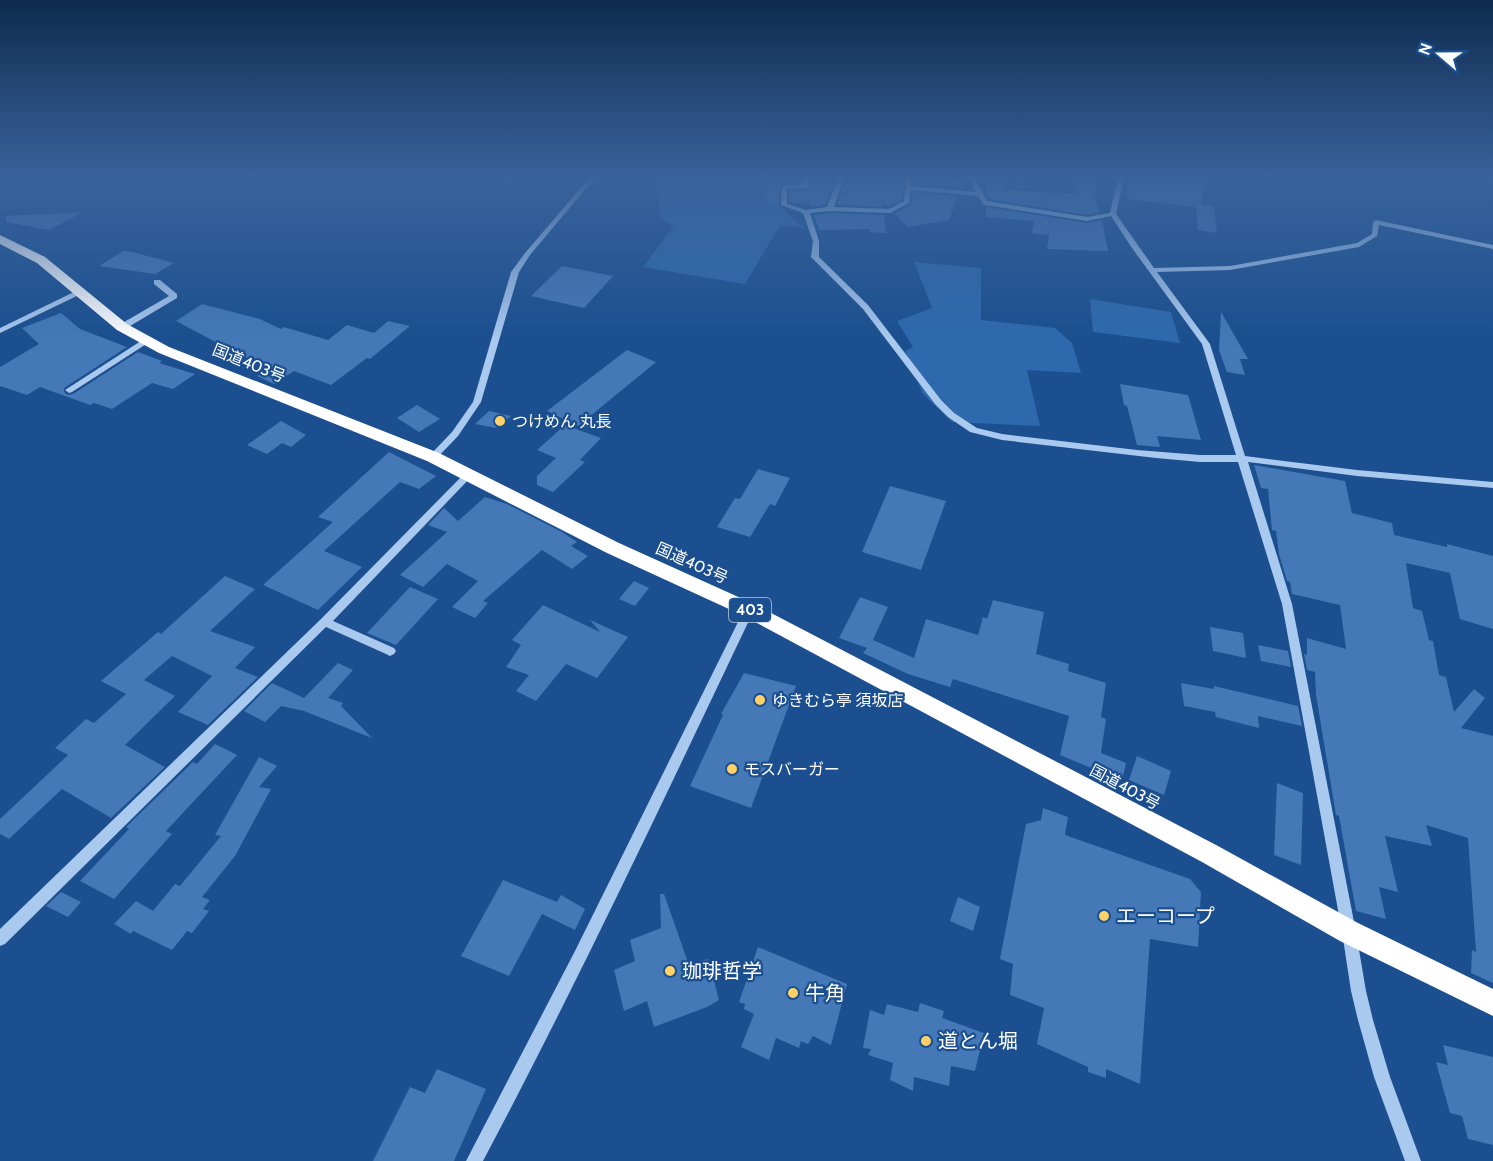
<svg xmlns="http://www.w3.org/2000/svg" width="1493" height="1161" viewBox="0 0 1493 1161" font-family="Cabin,'Noto Sans JP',sans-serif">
<rect width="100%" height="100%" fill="#1b4f8f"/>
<g fill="#2e69ad">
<path d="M657,178H767L774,187L778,205L804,228L780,225L745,284L643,267L674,226L660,219Z"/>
<path d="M914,262L981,268V320L1055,328L1072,343L1081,373L1027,370L1040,426L952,422L923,394L905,351L913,347L897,321L932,308Z"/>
<path d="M1090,299L1171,312L1180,343L1093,332Z"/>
</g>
<g fill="#4478b7">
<path d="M777,178H802L801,182L780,184L779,204L761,202Z"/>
<path d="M812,178H836L825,205L811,207L810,204L789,202V191L807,190L811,186Z"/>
<path d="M846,178H904L902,200L888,207L883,202L884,207L837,205Z"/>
<path d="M914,178H933L966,179L962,188L914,184Z"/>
<path d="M986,178H1000L1007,190L1076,194L1077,178H1093L1096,195H1094L1100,212L1087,215L988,199L986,194Z"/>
<path d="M1126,178H1206L1201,204L1214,206L1217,233L1198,230L1196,207L1128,199Z"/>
<path d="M913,192L958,196L949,220L908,227L894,213L910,205Z"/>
<path d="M986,207L1087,223L1102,220L1108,251L1047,249L1049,235L1032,233L1034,221L986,217Z"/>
<path d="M83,212L49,230L6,222V216Z"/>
<path d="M830,213L884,215L886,233L870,232V229L819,230L814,215Z"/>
<path d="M123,251L132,252L174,263L155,274L99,266Z"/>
<path d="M562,266L613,276L584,308L531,296Z"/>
<path d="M202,304L260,319L281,329L284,327L328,340L347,325L374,333L388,321L410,326L370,359L367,358L331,385L294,371L274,384L257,376L272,367L248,359L176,321Z"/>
<path d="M1221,312L1248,359H1240L1245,375L1227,372L1219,350Z"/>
<path d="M61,313L80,329L127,347L64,388V392L68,395L73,394L138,352L162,361L159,363L195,374L173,389L152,383L112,409L94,403L90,405L40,387L27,395L0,386V367L39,344L22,328Z"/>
<path d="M627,350L656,362L578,426L547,411Z"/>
<path d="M1120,384L1188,395L1201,440L1157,436L1160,447L1137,445L1127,406L1124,405Z"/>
<path d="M417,405L440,419L419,432L397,418Z"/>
<path d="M489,411L511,416L496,428L475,424Z"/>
<path d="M281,421L306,435L291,447L282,443L267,454L247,445Z"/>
<path d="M565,425L601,438L580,460L585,462L553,492L537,485V476L556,458L537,450Z"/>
<path d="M389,452L436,476L419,489L400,482L324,551L362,567L318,610L263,585L333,522L318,517Z"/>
<path d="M1254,465L1345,481L1352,513L1392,523L1394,535L1447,547V544L1493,556V629L1460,619L1450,573L1406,563L1413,608L1422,611L1429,640L1433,641L1439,675L1446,677L1454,712L1474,689L1485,698L1461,728L1493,736V983L1471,973L1472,950L1476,952L1468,838L1426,825L1432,846L1385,836L1398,892L1379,887L1386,919L1356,911L1339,816L1336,815L1316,695L1315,672L1307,670L1304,654L1307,655V638L1346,649L1340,605L1292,594L1290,582L1287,581L1279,554L1276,531L1272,530L1268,489L1261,488Z"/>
<path d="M758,469L790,478L775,506L770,504L750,537L717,527L735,498L740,499Z"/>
<path d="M890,486L946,501L921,570L862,552Z"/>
<path d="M485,497L507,504L562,532L577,542L571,546L588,556L572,569L542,550L483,601L488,603L475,618L452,607L478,581L447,564L423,587L400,575L447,532L428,525L444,508L458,521Z"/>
<path d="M225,576L255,589L210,631L255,647L235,668L258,677L208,725L178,712L212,676L172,656L144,680L175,696L125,745L165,767L111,818L62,789L9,839L0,834V819L68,755L55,748L86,719L94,723L126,694L101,681L158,632L161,634Z"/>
<path d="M634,581L649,588L635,606L619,599Z"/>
<path d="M410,587L438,599L396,645L367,633Z"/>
<path d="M860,597L888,607L873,640L914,658L926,619L978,635L983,617L987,619L993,600L1044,612L1036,654L1069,664L1068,671L1106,683L1101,717L1106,719L1101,753L1126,763L1122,781L1060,755L1069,716L953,679L950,687L908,674L863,653L867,648L839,638Z"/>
<path d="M543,605L600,632L590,620L628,637L597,678L566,664L536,701L516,691L529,675L506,667L521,645L512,640Z"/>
<path d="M1210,627L1243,633L1246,658L1213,651Z"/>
<path d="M1258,645L1288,651L1291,667L1261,661Z"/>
<path d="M338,663L353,670L328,698L343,703L341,706L372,738L304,711L281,706L265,722L244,711L272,683L304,698Z"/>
<path d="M744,673L796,686L751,808L690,786L723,715L721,714Z"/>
<path d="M1181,683L1214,689V686L1298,706L1302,726L1258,716L1259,728L1216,717L1215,712L1184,706Z"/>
<path d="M215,744L237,755L166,831L172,834L114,899L80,881L129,829L126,827L193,762L197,764Z"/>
<path d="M1137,756L1171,771L1164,795L1129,780Z"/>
<path d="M259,757L277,766L259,787L271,789L235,856L202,897L210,900L203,909L209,911L192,933L187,931L172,950L133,931L131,934L114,924L136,901L153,911L175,884L180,886L221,836L215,835Z"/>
<path d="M1277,783L1303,793L1301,865L1274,855Z"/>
<path d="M1043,808L1068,817L1065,835L1190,879L1201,892L1198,947L1150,939L1140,1084L1106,1069V1078L1088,1072V1067L1037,1044L1044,1008L1010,995L1013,964L1000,959L1026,824L1041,820Z"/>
<path d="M503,880L557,902L561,895L585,909L575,930L542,914L509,976L461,956Z"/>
<path d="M61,892L81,902L68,917L46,906Z"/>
<path d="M660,894H664L689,965L708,959L719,1000L707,1007L654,1027L647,1001L624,1011L614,970L635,961L630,940L661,928Z"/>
<path d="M958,897L980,907L973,931L950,921Z"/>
<path d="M758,947L847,984L831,1045L813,1036L808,1044L801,1041L799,1048L776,1038L769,1060L741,1047L754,1014L744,1009L745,1004L739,1002Z"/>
<path d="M920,1003L944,1011L942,1018L984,1033L975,1071L951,1066L949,1086L914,1077L913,1091L890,1080L893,1063L868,1055L871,1049L863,1048L870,1010L884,1015L887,1004L918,1012Z"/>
<path d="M1443,1045L1493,1057V1145L1468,1139L1462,1116L1450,1113L1436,1062L1448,1065Z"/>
<path d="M437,1069L486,1089L454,1161H373L410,1087L425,1093Z"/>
</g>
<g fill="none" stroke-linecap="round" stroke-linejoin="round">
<g fill="#a9c9ee" fill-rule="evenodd">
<path d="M592,178H598L588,186L530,255L519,272L481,402L458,436L436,459H430L428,457L430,455L452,432L473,402L511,272L525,253L584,184Z"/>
<path d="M804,178H810L809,186L806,188L787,189V204L806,210L827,207L838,178H844L834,207L889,209L904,201L906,178H912L911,186L976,192L969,178H975L987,201L1087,217L1110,213L1118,178H1124L1116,214L1154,268L1230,266L1357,243L1372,234L1373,222L1376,220L1493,245V249L1379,225L1377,236L1359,247L1230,270L1157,272L1210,344L1245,456L1357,470L1493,482V488L1357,476L1248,462L1292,604L1356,932L1366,991L1373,1020L1390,1077L1421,1161H1405L1374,1077L1358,1020L1351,991L1342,932L1282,604L1238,462H1200L1156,458L1002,440L970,432L948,417L935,404L863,309L811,257L813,241L803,213L781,205L782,186L803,184ZM911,190L978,196L983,204L985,205L1087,221L1111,216L1132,248L1202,344L1236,455H1200L1137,450L1002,434L977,428L954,413L941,400L868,305L819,257V241L810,213L830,211L890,213L909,203Z"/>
<path d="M154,280H160L177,294V298L125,329H119V325L169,296L154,284Z"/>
<path d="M76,291L83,293L0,333V328Z"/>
<path d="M144,339H147L151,341L72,392L69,393L65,390Z"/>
<path d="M468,472L471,473L473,475L471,477L333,621L394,648L396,651L394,654L390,656L386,654L326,627L5,944L0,946V929L321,619L465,473Z"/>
<path d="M749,606L753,607L754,610C666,795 579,980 483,1161H466L575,951L744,610L745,607Z"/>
</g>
<path fill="#fff" fill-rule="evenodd" d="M0,235L45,257L127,324L169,347L439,453L619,543L756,605L1218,846L1358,923L1493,989V1016L1340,941L1202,862L742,615L607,553L427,461L159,353L117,330L37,263L0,244Z"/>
</g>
<linearGradient id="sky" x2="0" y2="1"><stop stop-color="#0f2b4f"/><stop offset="0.52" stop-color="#39639b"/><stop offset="1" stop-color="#39639b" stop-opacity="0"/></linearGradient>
<rect width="1493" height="340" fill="url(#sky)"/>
<g fill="#ffd166" stroke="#1b4f8f" stroke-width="2">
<circle cx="500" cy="421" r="6"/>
<circle cx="760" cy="700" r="6"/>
<circle cx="732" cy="769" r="6"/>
<circle cx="1104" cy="916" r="6"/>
<circle cx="670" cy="971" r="6"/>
<circle cx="793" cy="993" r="6"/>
<circle cx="926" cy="1041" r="6"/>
</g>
<g text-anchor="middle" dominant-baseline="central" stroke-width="4.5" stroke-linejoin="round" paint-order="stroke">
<rect fill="#1b4f8f" stroke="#bbcadd" stroke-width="1.5" x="729" y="598" width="42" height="24" rx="4.5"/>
<g font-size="15" font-weight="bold" fill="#fff">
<text x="750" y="610">403</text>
</g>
<g font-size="16" fill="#fff" stroke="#1b4f8f">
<text transform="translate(249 363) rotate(22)">国道403号</text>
<text transform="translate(692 563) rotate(24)">国道403号</text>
<text transform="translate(1125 787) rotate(28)">国道403号</text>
</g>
<g font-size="16" fill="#fff" stroke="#1b4f8f" text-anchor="start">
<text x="512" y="421">つけめん 丸長</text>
<text x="772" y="700">ゆきむら亭 須坂店</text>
<text x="744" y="769">モスバーガー</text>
</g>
<g font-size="20" fill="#fff" stroke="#1b4f8f" text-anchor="start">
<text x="1116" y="916">エーコープ</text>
<text x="682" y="971">珈琲哲学</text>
<text x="805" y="993">牛角</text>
<text x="938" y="1041">道とん堀</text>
</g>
</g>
<g transform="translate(1439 54) rotate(290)" stroke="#1b4f8f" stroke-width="4.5" paint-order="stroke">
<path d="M0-4.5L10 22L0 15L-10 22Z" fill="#ffffff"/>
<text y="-9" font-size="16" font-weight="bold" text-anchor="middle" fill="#ffffff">N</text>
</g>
</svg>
